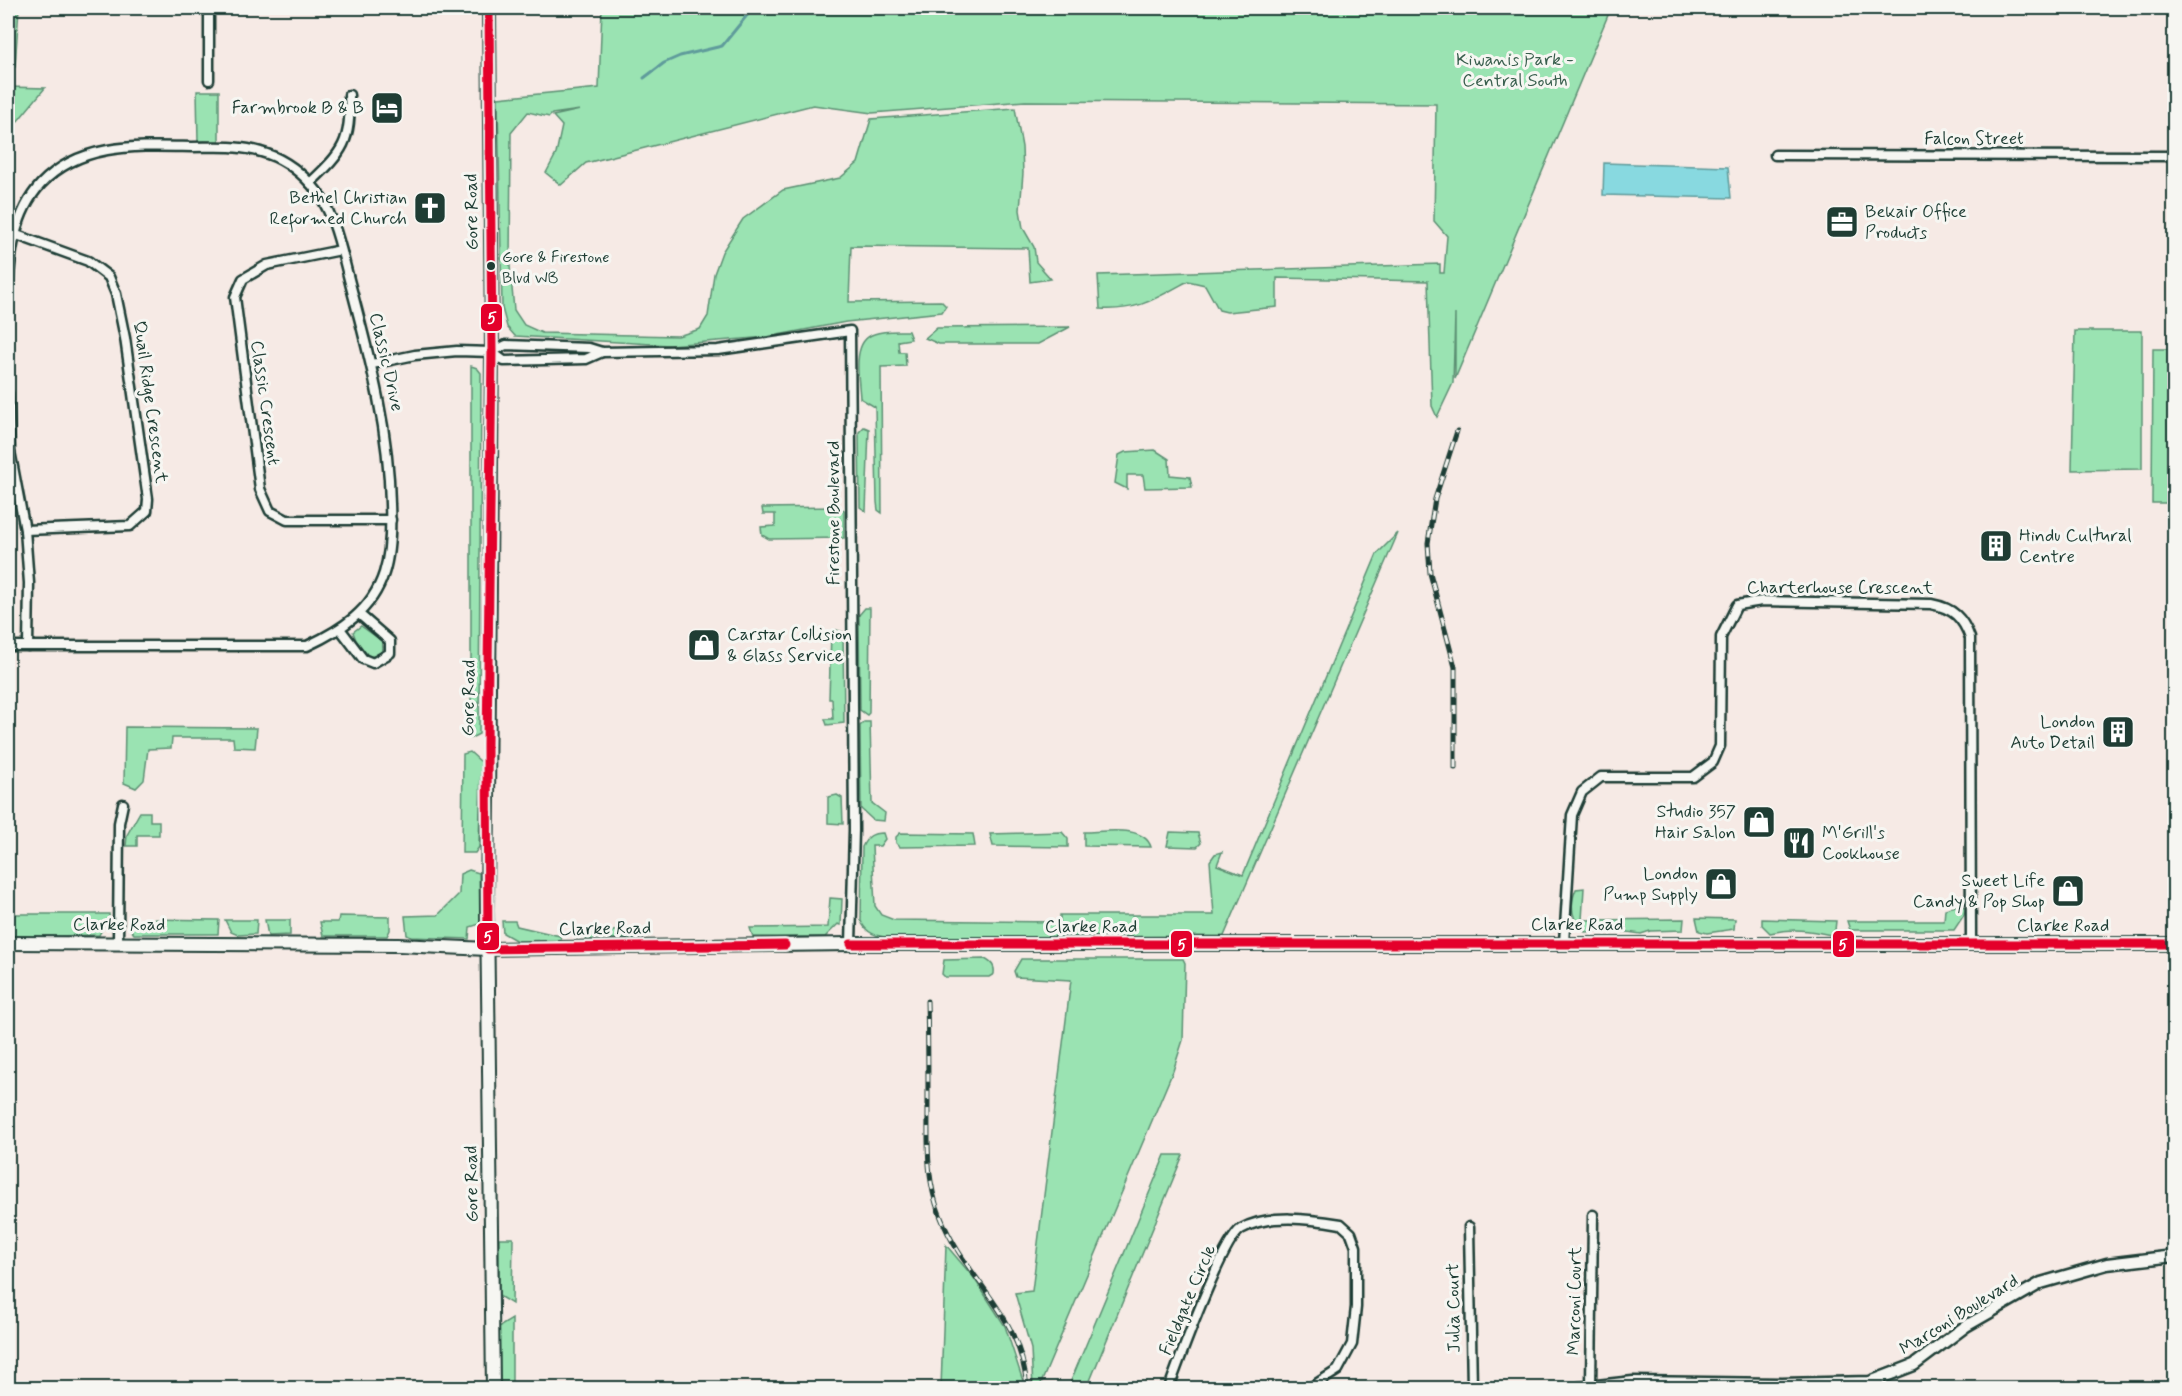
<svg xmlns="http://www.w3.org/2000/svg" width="2182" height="1396" viewBox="0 0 2182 1396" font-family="Mynerve,sans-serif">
<rect width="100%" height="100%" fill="#f6eae5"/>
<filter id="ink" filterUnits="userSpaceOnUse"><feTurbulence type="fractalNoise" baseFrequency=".0167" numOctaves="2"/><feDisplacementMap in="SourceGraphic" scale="12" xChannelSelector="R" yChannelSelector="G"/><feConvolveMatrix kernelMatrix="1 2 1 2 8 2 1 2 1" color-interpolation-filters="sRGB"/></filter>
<g filter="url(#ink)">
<g fill="#9ae3b2" stroke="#5c9073" stroke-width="1.5">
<path d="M8,8H19L15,67H8Z"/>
<path d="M602,8H1611L1455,379V314L1453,383L1437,417L1432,406L1428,281L1277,278V307L1227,312L1219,310L1205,285L1188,281C1155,299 1139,311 1100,309L1098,275L1440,264V273H1444L1447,236L1434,221L1436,104L1025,101L872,113L813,105L586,163L561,185L546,173L556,154L562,126L553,116L580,110L552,114L549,117L528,112L511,133L510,266L514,310L524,325L542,333L678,336L700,329L708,316L714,274L722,252L743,219L783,190L840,178L858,163L871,119L1015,108L1022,147L1023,173L1020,210L1023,228L1034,247L1036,262L1051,279L1030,282L1028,248L851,246L849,302L941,301L946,306L942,312L846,322L767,337L669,345L515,336L507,327L502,308L498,98L599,88Z"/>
<path d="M8,87L45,88L8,133Z"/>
<path d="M197,91H219V142L198,141Z"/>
<path d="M1070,327L1038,344H939L925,338L937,328Z"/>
<path d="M908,331L911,339L898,341L899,352H905L906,366L881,367L882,513L878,510L877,502L875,407L860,398C859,379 851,341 874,334C884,330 897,331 908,331Z"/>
<path d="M2075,331H2142V469L2072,470Z"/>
<path d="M2153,349H2174V503H2152Z"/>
<path d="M471,366L477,368L481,373L479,734L471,738Z"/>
<path d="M864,427L869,429L866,511L860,507L859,432Z"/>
<path d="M1155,450L1169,459L1170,475L1190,477L1192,487L1145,488L1143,475H1127V489L1115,483L1119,455L1125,452Z"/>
<path d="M838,507L844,510V538L769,539L762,535L761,527L775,526V514H763L762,508Z"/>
<path d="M1398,533L1224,936L890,938C877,936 866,934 861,921L862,847C867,837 871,833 883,833L885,839L880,846H872L875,906L881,915L894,920L1060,922V915H1214L1210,861L1215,854L1222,852L1217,865L1243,875L1377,554Z"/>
<path d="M865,608H870L869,713L867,715L860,710L859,615Z"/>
<path d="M361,626L382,641L383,648L379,655L369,657L356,640L353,632Z"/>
<path d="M836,630L843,632L844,723L827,725L825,719H833L832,699H829L831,632Z"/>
<path d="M864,722H870L872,803L885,813L884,821L873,820L861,809L860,726Z"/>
<path d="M125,727L257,728L255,748L234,747L233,738H172L171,748L148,749L144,780L136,788L124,783Z"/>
<path d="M470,752L481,762L479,847L475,853H462L463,754Z"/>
<path d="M837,795L842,798L843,824L828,823V797Z"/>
<path d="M140,812H150V821H159V835H137V846H126L127,835Z"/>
<path d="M1062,832L1068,839V847L993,846L990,834Z"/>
<path d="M1084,832C1103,832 1144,824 1151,847L1084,846Z"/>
<path d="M1170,832L1198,833L1201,843L1197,847L1167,846Z"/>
<path d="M900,833L973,834L975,846L900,847L896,843V837Z"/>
<path d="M469,870L479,873L480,924L470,927L469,939L411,937L407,935L405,916L438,915L459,894L460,874Z"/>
<path d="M1584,888L1582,920L1684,919L1683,930L1650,931L1641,934L1614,930L1585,932C1571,920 1569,906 1576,889Z"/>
<path d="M830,898L842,899L841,925L838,924L825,937H753L750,928L828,927Z"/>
<path d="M1959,905L1965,908L1964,915L1954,930H1850L1847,921H1944L1945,909Z"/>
<path d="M8,914H109V917L99,935L8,937Z"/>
<path d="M339,916L390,917V930L387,936H323L320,922H338Z"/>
<path d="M1696,918L1735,919L1734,929L1707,933L1699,931Z"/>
<path d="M144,919L219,920L218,934H134L130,929V924L143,923Z"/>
<path d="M1762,919L1836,921L1835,930L1831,935C1809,930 1792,928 1770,933L1762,925Z"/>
<path d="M225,920H257L256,934L238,935L231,932Z"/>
<path d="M265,920H290V935L268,936Z"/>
<path d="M502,921H515L517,926L560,936L561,940L517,941L503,933Z"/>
<path d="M583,931H623L634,938L585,940Z"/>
<path d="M985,959C992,963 995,966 994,974L989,977H945L942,974L944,960Z"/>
<path d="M1021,959H1183L1185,963L1183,1040L1173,1071L1039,1388H1033L1031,1349L1015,1293L1032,1291L1071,980L1016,977L1014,971Z"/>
<path d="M1165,1155H1183L1087,1388H1068Z"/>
<path d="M499,1238H513L512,1304L499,1296Z"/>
<path d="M946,1245L974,1278L1005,1326L1023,1381V1388H941Z"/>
<path d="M512,1319V1388H500L499,1327Z"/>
</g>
<path fill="#88d9e0" stroke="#5e9b9b" stroke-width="1.5" d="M1604,163L1728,167L1731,198L1603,195Z"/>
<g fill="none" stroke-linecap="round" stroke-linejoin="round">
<path stroke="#5e9b9b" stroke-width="3" d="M644,78L664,63L680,56L722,46L753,8"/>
<g stroke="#1f3d34" stroke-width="13">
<g id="minor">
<path d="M209,80V8"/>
<path d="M1775,155L2174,156"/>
<path d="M310,183C343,152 352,141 349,95"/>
<path d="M14,234L88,261L109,277L116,294L125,338L148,499L147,511L130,526L25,530"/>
<path d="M341,250L267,265L243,279L235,297L260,489L270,511L287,520H391"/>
<path d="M8,292C10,255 14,213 41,184C81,142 139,146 192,147C215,147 239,145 261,152C280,157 298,170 311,184C335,210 342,254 351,287C370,359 389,429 390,504C391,527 391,551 384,573C372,611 341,630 307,646H8"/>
<path d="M492,352L504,361L586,359L602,352"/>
<path d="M372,364L415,355L457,351L492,352L506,345L589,348L602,352L718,350L850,331L854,830L851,944"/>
<path d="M8,393L10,451L25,530L29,583L28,646"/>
<path d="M341,630L363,659L373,663L390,653V641L359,614"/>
<path d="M118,943L119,823L123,804"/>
<path d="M1564,943L1572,815L1582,792L1601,777H1693L1713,762L1720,746L1721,637L1737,605L1762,601L1931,604C1953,608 1963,618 1970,638L1971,943"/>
<path d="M1469,1227L1472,1388"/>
<path d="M1591,1387L1593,1215"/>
<path d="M1169,1388C1179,1361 1222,1241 1241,1229C1268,1213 1311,1219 1341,1224L1351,1233L1356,1247V1307L1352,1344L1338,1370L1310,1388"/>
</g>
</g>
<g stroke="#1f3d34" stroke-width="15">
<path id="tertiary" d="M1579,1388L1633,1382L1781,1384L1870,1382L1914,1365L1966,1326L2041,1283L2107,1264L2174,1256"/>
</g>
<g stroke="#1f3d34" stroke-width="16">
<g id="secondary">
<path d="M489,8L492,352L487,910L493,1388"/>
<path d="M8,943L398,945L488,949L851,944H2174"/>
</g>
</g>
<use href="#minor" stroke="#f6f6f2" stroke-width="8"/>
<use href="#tertiary" stroke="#f6f6f2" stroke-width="10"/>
<use href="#secondary" stroke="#f6f6f2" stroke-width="12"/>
<g stroke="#1f3d34" stroke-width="5">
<g id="rail">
<path d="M1455,768V667L1430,573L1428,543L1435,499L1457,431"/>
<path d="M927,1001C928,1036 928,1071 928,1107C928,1143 926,1180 940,1215C965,1281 1021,1311 1027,1388"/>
</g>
</g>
<use href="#rail" stroke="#f6f6f2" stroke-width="3" stroke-dasharray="9" stroke-linecap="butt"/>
<g stroke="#f6f6f2" stroke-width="14">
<g id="bus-1">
<path d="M489,8L492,352L487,745L488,949L785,945"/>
<path d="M851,944H2174"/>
</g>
</g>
<use href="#bus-1" stroke="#e4002b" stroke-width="9"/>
</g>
</g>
<defs>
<g id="hotel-square" transform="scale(1.725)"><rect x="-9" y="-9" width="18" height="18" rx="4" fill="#1f3d34" stroke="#f6f6f2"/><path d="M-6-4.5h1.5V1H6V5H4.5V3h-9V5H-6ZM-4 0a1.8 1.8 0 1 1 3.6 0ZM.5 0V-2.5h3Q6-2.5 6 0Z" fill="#fff"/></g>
<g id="church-square" transform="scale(1.725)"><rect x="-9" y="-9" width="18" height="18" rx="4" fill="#1f3d34" stroke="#f6f6f2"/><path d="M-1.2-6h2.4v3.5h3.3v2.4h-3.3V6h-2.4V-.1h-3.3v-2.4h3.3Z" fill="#fff"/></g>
<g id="office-square" transform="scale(1.725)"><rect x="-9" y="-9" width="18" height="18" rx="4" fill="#1f3d34" stroke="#f6f6f2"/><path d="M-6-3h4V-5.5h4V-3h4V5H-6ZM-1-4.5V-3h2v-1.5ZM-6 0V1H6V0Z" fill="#fff"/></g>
<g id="building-square" transform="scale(1.725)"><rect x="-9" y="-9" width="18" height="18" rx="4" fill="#1f3d34" stroke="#f6f6f2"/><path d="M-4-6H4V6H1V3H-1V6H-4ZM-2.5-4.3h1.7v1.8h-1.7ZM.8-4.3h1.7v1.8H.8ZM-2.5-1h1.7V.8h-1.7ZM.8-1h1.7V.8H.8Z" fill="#fff"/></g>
<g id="shop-square" transform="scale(1.725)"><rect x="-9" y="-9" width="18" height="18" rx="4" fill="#1f3d34" stroke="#f6f6f2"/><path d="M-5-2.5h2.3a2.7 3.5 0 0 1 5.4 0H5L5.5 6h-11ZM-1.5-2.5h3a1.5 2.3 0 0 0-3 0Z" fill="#fff"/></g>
<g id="restaurant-square" transform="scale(1.725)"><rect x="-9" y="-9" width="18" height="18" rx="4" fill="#1f3d34" stroke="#f6f6f2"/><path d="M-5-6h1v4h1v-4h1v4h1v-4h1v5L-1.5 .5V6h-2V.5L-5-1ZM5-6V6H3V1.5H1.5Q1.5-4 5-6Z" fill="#fff"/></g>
</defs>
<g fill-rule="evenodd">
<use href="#hotel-square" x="387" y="108"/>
<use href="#church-square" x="430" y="208"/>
<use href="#office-square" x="1842" y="222"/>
<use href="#building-square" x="1996" y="546"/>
<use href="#shop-square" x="704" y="645"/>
<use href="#building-square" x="2118" y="732"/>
<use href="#shop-square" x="1759" y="822"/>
<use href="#restaurant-square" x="1799" y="843"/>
<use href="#shop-square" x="1721" y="884"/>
<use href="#shop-square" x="2068" y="891"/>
</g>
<circle fill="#1f3d34" stroke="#f6f6f2" stroke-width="2" cx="491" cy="266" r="5"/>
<g text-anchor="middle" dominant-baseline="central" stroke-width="6" stroke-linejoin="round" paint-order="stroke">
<g font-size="16" fill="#1f3d34" stroke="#f6f6f2" text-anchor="start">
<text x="502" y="257">Gore &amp; Firestone<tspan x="502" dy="21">Blvd WB</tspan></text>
</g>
<g font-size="18" fill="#385e4d" stroke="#f6f6f2">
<text x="1515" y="60">Kiwanis Park -<tspan x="1515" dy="21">Central South</tspan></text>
</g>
<g font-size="18" fill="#1f3d34" stroke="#f6f6f2" text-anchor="end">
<text x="364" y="108">Farmbrook B &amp; B</text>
<text x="407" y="198">Bethel Christian<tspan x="407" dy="21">Reformed Church</tspan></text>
<text x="1865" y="212" text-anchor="start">Bekair Office<tspan x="1865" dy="21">Products</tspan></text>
<text x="2019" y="536" text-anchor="start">Hindu Cultural<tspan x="2019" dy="21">Centre</tspan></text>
<text x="727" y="635" text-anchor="start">Carstar Collision<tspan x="727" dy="21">&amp; Glass Service</tspan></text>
<text x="2095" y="722">London<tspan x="2095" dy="21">Auto Detail</tspan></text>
<text x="1736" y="812">Studio 357<tspan x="1736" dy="21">Hair Salon</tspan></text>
<text x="1822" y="833" text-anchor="start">M'Grill's<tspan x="1822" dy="21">Cookhouse</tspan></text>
<text x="1698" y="874">London<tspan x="1698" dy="21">Pump Supply</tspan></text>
<text x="2045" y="881">Sweet Life<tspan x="2045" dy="21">Candy &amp; Pop Shop</tspan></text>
</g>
<g font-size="18" fill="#1f3d34" stroke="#f6f6f2">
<text x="1974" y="139">Falcon Street</text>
<text transform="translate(472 212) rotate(-91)">Gore Road</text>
<text transform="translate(386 362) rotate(77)">Classic Drive</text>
<text transform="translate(150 402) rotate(82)">Quail Ridge Crescent</text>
<text transform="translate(265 403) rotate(82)">Classic Crescent</text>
<text transform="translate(834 513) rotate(-90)">Firestone Boulevard</text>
<text x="1840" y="588">Charterhouse Crescent</text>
<text transform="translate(469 698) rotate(-89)">Gore Road</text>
<text x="119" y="925">Clarke Road</text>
<text x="1577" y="925">Clarke Road</text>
<text x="2063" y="926">Clarke Road</text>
<text x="1091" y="927">Clarke Road</text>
<text transform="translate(605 929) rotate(-1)">Clarke Road</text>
<text transform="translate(472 1184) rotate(-91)">Gore Road</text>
<text transform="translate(1188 1300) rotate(-67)">Fieldgate Circle</text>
<text transform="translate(1575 1301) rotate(-89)">Marconi Court</text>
<text transform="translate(1454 1308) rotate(-91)">Julia Court</text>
<text transform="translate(1959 1315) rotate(-32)">Marconi Boulevard</text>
</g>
</g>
<g stroke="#f6f6f2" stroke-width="2">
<rect x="480" y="303" width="23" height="29" rx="6" fill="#e4002b"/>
<rect x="476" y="922" width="24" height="29" rx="6" fill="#e4002b"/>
<rect x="1170" y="930" width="23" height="28" rx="6" fill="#e4002b"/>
<rect x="1832" y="930" width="23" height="28" rx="6" fill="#e4002b"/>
</g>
<g font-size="16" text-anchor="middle" font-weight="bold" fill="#fff">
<text x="492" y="323">5</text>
<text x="488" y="942">5</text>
<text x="1182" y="950">5</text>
<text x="1843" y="950">5</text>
</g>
<rect width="2182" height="1396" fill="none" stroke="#f6f6f2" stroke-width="30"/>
<rect x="15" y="15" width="2152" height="1366" fill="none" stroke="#1f3d34" stroke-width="2" filter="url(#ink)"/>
</svg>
